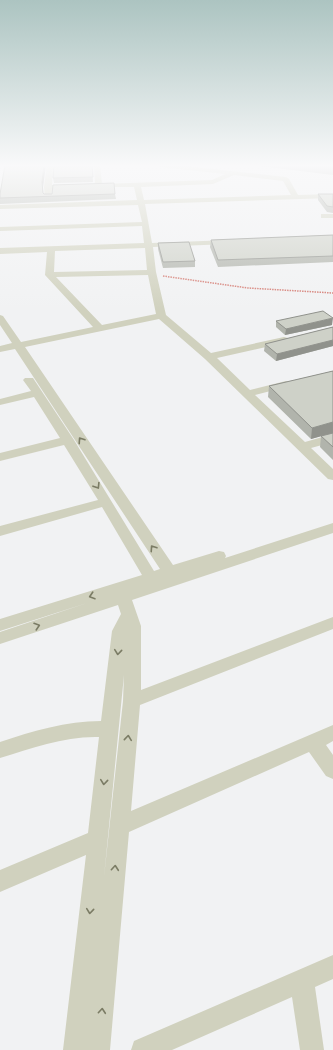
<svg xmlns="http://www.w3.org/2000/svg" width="333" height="1050" viewBox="0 0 333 1050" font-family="Poppins,sans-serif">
<rect width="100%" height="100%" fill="#f1f2f3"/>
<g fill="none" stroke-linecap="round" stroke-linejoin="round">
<path stroke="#d47b72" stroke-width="1.5" stroke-dasharray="1.5 1" stroke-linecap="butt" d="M163,276L248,288L333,293"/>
<g fill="#d0d1be" fill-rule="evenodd">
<path d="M47,165H53L52,185L71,184L74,186L73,187L52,189L51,198H45L44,187Z"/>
<path d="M94,165H100L102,184L212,180L225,174L160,167L157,165H176L286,177L289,179L298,195L333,194V198L145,204L152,243L229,240L233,242L229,244L153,247L156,272L166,315L211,353L284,337L288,338L289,340L288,342L217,358L250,390L286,381L290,382L292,384L290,386L255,395L305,442L333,434V442L311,448L333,469V480L328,479L205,359L159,319L25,347L173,565L219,551L224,552L226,556L225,558L333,523V533L132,600L141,626V690L333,617V629L140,705L131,811L333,725V741L326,745L333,755V779L326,776L309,752L129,832L110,1050H63L86,855L0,892V870L88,833L99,737C65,736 32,748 0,758V742C33,731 66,721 101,721L112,631L121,614L118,605L0,644V632L87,603L0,631V619L142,575L102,507L0,536V526L98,500L64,445L0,461V453L60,438L34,397L0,405V399L31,391L23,380L25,378H33L74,440L154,571L160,569L15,349L0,352V346L12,343L0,325V315L3,316L21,342L93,327L45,275L47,252L0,254V248L144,243L142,226L0,231V227L142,222L138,205L0,209V205L137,200L134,187H94L93,186L95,184ZM234,175L283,181L291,195L144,200L141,187L213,184ZM145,248L147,270L54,272L55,251ZM148,275L156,314L102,325L56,277ZM124,675L123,701L104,877Z"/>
<rect x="321" y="214" width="12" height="4"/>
<path d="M333,955V979L315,987L324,1050H300L292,997L172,1050H131L134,1041Z"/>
</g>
</g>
<g fill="#b1b4ac">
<path d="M92,165L93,182L54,183L53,178Z"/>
<path d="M253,165H333V175Z"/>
<path d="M43,187V193L44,194H115L116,199L0,204V194Z"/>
<path d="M318,194H333V213L327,212L318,200Z"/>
<path d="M333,235V262L218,267L210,247L211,240Z"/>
<path d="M158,243L195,261V267L163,268L158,249Z"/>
<path d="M276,321L332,325L285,335L276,327Z"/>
<path d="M333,327V346L276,361L264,351L265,344Z"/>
<path d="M333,371V460L320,447L321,436L311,439L268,397L269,386Z"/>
</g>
<g fill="#90928c">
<path d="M44,165H46L43,187L42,182Z"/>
<path d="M333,318L332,325L285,335L286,329Z"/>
<path d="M333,340V346L276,361L277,354Z"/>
<path d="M333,422V433L311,439L312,428Z"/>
</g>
<g fill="#ced1c8" stroke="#90928c">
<path d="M5,165H44L42,182L43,193L44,194H52L53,185L114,183L115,194L0,198V194Z"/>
<path d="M54,165H92L93,177L53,178Z"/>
<path d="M323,165H333V166Z"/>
<path d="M318,194H333V207L327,206Z"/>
<path d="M333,235V256L218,260L211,240Z"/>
<path d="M189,242L195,261L163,262L158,243Z"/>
<path d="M323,311L333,318L286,329L276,321Z"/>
<path d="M333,327V340L277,354L265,344Z"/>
<path d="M333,371V422L312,428L269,386Z"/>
<path d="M333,433V447L321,436Z"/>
</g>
<defs><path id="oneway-chevron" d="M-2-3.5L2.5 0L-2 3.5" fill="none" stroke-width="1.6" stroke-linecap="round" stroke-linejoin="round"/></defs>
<g stroke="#7b7c65">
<use href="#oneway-chevron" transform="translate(81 440) rotate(-124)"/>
<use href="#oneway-chevron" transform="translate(97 486) rotate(58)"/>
<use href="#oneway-chevron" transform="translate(153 548) rotate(-124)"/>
<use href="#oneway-chevron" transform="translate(92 596) rotate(162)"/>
<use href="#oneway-chevron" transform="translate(37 626) rotate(-18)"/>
<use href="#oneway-chevron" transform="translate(118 652) rotate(96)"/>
<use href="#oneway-chevron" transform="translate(128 738) rotate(-84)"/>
<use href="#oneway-chevron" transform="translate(104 782) rotate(96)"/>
<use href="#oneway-chevron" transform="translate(115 868) rotate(-85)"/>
<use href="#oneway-chevron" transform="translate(90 911) rotate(96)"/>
<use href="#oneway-chevron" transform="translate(102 1011) rotate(-85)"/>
</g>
<linearGradient id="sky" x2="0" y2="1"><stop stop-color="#acc4c1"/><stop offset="0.53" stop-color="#f9f9fa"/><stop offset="1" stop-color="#f9f9fa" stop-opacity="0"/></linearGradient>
<rect width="333" height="312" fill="url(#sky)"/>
</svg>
